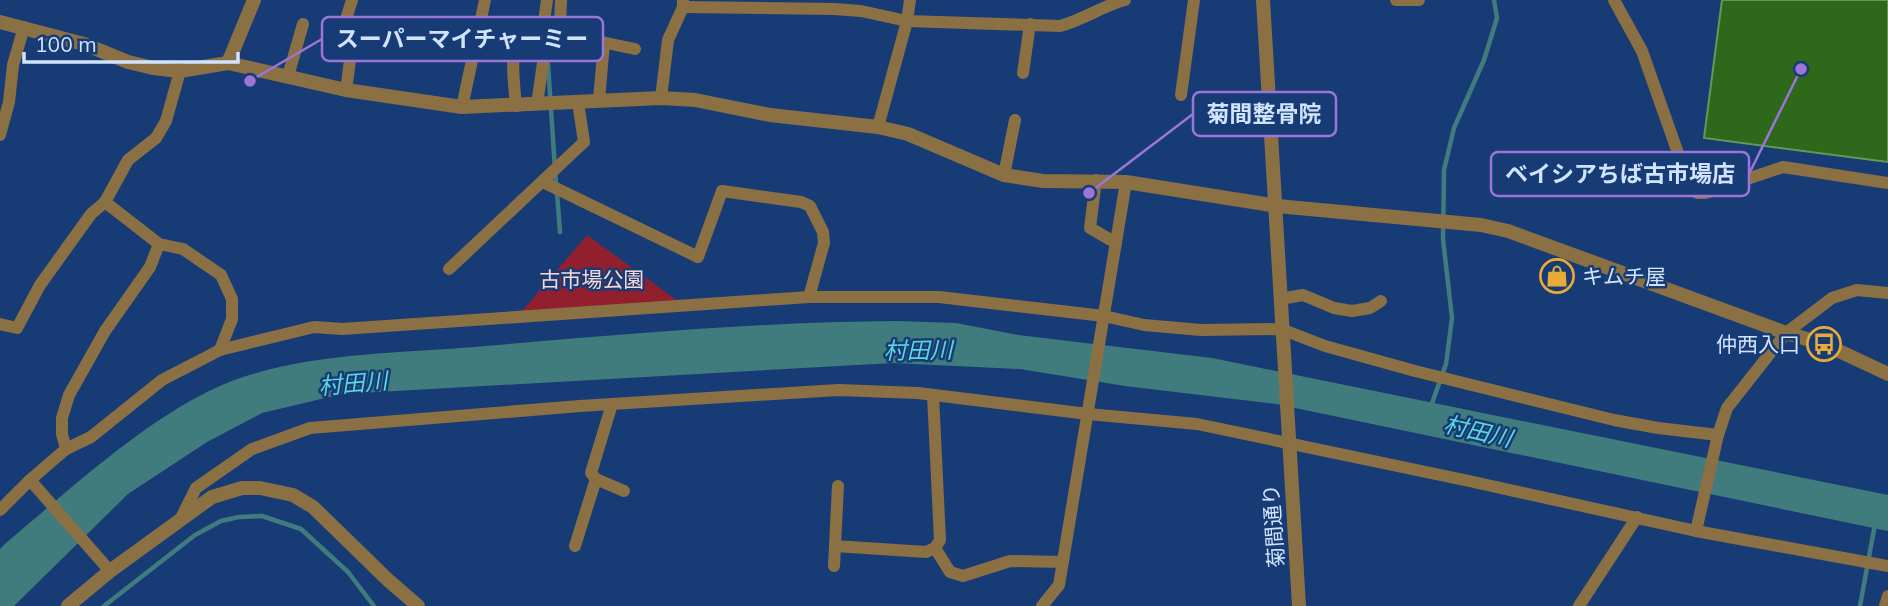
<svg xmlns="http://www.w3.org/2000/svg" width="1888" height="606" viewBox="0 0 1888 606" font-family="Mulish,'Noto Sans JP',sans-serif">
<rect width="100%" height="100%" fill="#173c75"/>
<path fill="#921f2e" d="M587,235L682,304L518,316Z"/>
<path fill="#407c7e" d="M897,321L956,323L1018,335L1212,358L1888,495V531L1276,404L1125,386L1020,369L893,363L342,394L262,413L207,442L128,494L14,606H0V549L6,543C67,492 138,426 209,391C286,353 389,354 474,347C615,335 756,322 897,321Z"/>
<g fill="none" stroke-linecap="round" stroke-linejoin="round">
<g stroke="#407c7e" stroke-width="4.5">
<path d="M548,64L556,184"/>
<path d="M557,193L560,232"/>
<path d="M1431,406L1446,364L1452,318L1443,239L1444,170L1454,128L1484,60L1497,18L1494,0"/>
<path d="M104,606L195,535L221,521L239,517L262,516L301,529L348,572L374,606"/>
<path d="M1860,606L1875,524"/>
</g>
</g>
<path fill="#2e681b" stroke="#659858" stroke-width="2" d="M1722,0H1888V162L1704,138Z"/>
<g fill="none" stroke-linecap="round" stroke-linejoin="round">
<g stroke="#8b7044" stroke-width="12">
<path d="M1396,0H1419"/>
<path d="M1614,0L1642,51L1690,187L1697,193H1705L1783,167L1888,183"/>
<path d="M683,7L834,9L861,11L907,21L1060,26C1083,20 1102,6 1125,0"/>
<path d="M578,37L635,49"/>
<path d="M1023,73L1030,24"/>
<path d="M288,76L303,24"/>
<path d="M346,90L351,53L346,19L352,0"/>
<path d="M1181,95L1194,0"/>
<path d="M661,98L668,40L683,7V1"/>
<path d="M599,100L604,43"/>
<path d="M537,104L545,49L560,24L561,0"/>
<path d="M516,106C515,92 509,51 518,41C524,34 535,32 543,29L547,0"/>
<path d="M462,107L485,0"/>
<path d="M878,127L907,21L910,0"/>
<path d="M0,135L9,102L13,65L24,27"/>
<path d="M1004,175L1015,120"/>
<path d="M1096,180L1090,228L1116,243"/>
<path d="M543,182L698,257L722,191L801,202L810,206L823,232L824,243L809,297"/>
<path d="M105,202L159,244L183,249L221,275L232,299V319L220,350"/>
<path d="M449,269L584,142L578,102"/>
<path d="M1280,299L1303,295L1334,308L1352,311L1370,308L1381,301"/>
<path d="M0,324L17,328L40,285L91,214L105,202L128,160L156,138L166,121L180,71"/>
<path d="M612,404L591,473L596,479L624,491"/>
<path d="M66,449L62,434V418L69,395L105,331L150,267L159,244"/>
<path d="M30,480L110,571"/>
<path d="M0,510L30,480L66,449L91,437L162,380L220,350L314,327L342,329L809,297H939L1104,316L1144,325L1201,330L1281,329L1325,346L1415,371L1614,420L1658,428L1718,435"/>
<path d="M181,518L196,488L252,449L310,428L580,406L838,390L918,393L1088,414L1197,424L1469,481L1696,531L1888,566"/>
<path d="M1696,531L1718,435L1727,408L1786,333L1832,298L1857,290L1888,293"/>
<path d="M575,546L596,479"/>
<path d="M835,546L926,552L935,548L940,540L933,395"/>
<path d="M935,548L950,572L963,576L1010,561L1063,562"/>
<path d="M834,566L838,486"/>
<path d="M1042,606L1059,585L1126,182"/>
<path d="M1579,606L1637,517"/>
<path d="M1885,606L1888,596"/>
</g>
<g stroke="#8b7044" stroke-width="14">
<path d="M1263,0L1299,606"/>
<path d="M0,22L84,44L128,62L153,68L180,71L228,63L346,90L462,107L661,98L695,100L770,115L878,127L908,134L1004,175L1043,181L1126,182L1277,206L1481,225L1508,231L1786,333L1824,344L1888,374"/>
<path d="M228,63L254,0"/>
<path d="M68,606L110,571L212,497L242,488H260L293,495L313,507L388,580L418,606"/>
</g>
</g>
<defs>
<g id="shop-ring" transform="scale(1.75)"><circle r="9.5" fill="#173c75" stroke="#e8ab37" stroke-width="1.5"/><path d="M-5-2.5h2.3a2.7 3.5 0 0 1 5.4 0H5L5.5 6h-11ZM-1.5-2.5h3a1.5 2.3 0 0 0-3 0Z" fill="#e8ab37"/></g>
<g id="bus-ring" transform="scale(1.75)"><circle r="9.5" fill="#173c75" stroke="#e8ab37" stroke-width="1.5"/><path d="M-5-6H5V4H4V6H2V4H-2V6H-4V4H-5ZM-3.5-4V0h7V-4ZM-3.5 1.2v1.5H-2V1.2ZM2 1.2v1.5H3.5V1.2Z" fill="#e8ab37"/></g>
</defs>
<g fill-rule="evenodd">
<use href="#shop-ring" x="1557" y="276"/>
<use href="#bus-ring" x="1824" y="344"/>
</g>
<g text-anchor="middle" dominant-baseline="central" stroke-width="5" stroke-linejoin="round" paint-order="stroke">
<g font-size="21" fill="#d1e3ff" stroke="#173c75" text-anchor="start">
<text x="1582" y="276">キムチ屋</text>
<text x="1800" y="344" text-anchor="end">仲西入口</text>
</g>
<g font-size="21" fill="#f8d6d6" stroke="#173c75">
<text x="592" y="279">古市場公園</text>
</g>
<g font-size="21" fill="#d1e3ff" stroke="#173c75">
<text transform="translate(1273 526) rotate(-94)">菊間通り</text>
</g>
<g font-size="23" font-style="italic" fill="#59d8de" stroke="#173c75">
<text transform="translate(918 350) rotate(-1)">村田川</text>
<text transform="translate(353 383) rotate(-5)">村田川</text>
<text transform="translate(1478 431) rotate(13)">村田川</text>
</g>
</g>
<path fill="none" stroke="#9d75d9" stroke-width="2.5" d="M250 81L322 39M1089 193L1193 114M1801 69L1749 174"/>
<g fill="#9d75d9" stroke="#173c75" stroke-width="2.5">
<circle cx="250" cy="81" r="7"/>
<circle cx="1089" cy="193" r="7"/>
<circle cx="1801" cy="69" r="7"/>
</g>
<g fill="#173c75" stroke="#9d75d9" stroke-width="2.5">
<rect x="322" y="17" width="281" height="44" rx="7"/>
<rect x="1193" y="92" width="143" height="44" rx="7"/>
<rect x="1491" y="152" width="258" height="44" rx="7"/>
</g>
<g font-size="23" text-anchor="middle" font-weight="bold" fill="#d1e3ff">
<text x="462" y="47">スーパーマイチャーミー</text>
<text x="1264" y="122">菊間整骨院</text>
<text x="1620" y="182">ベイシアちば古市場店</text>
</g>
<path d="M24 52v10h214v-10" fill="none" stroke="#d1e3ff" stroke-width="3.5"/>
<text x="35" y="52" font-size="21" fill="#d1e3ff" stroke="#173c75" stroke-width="5" paint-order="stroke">100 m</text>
</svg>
